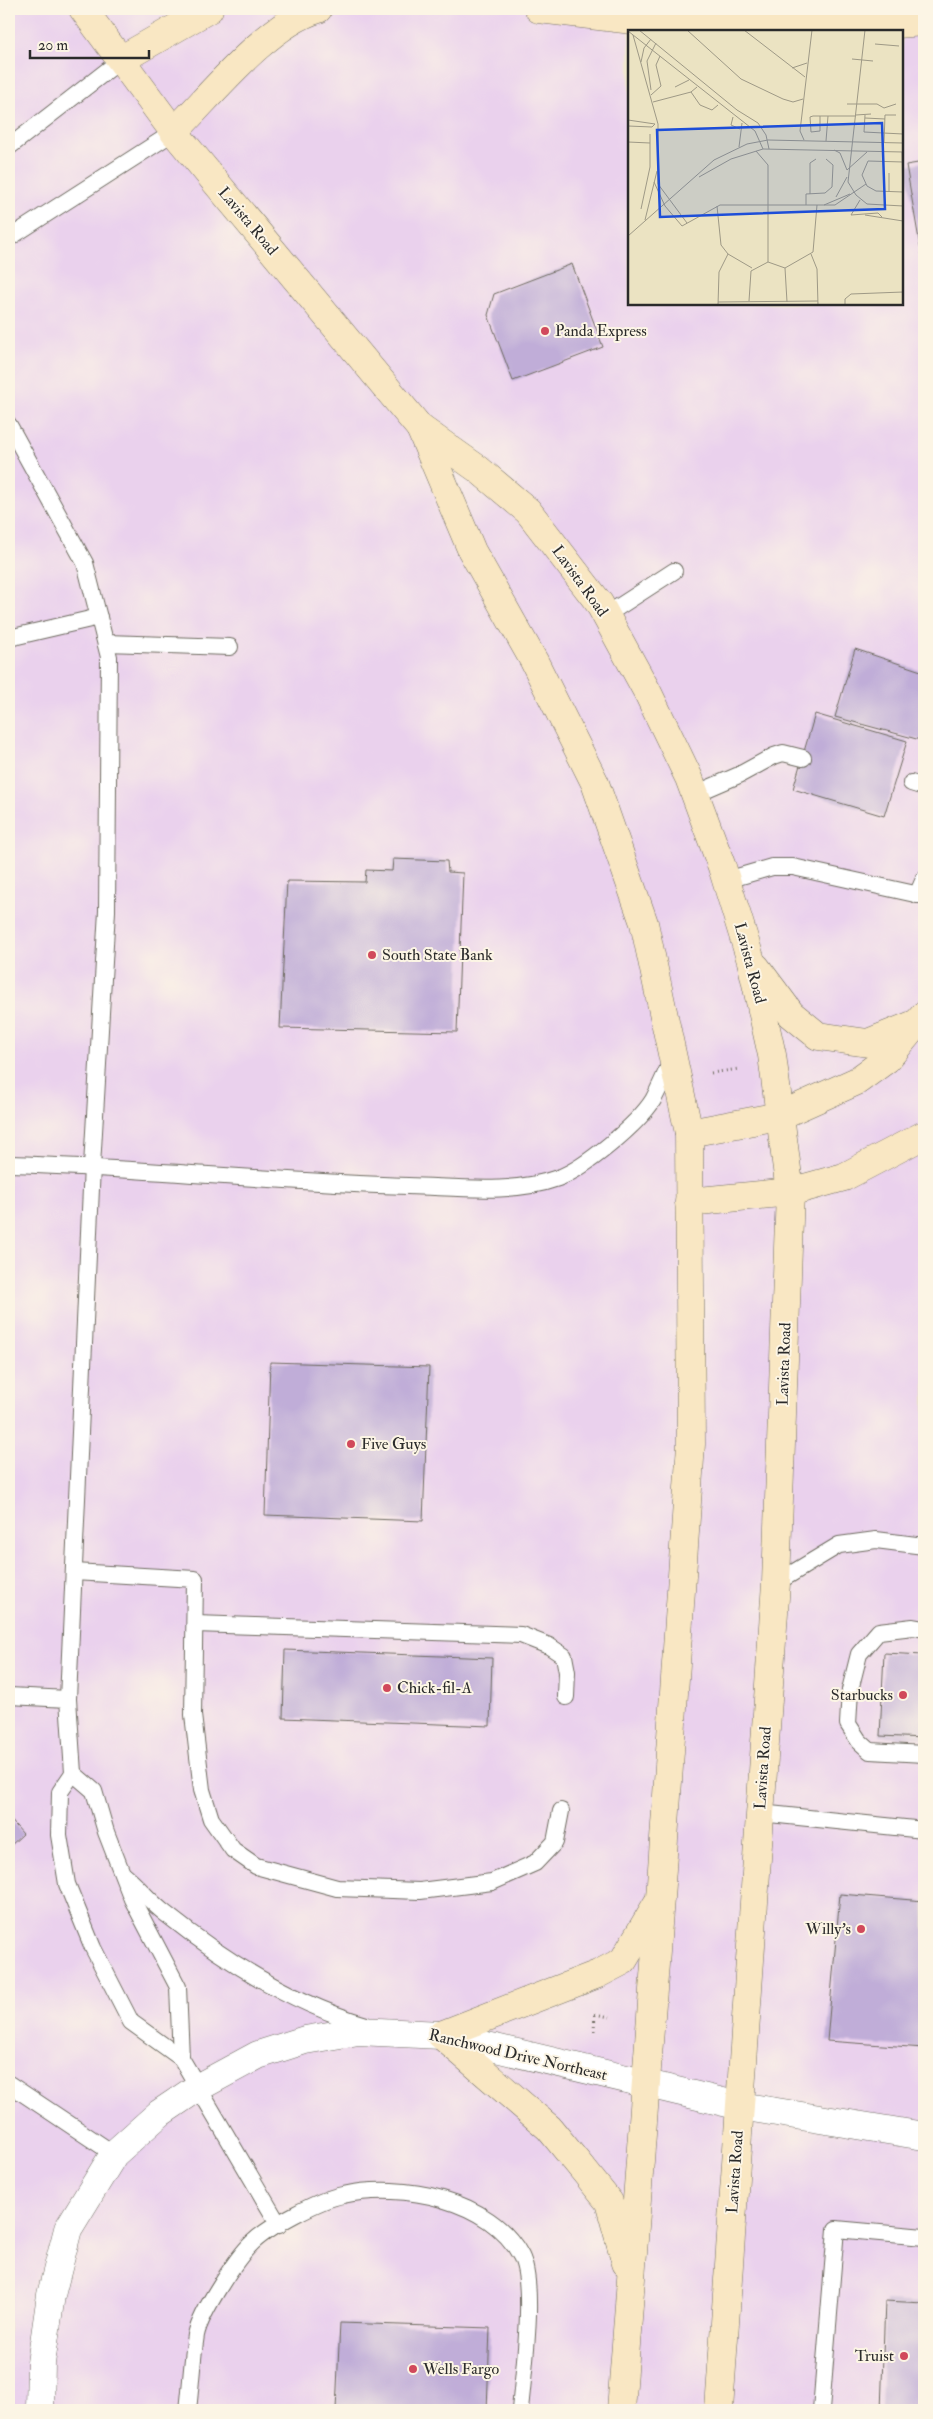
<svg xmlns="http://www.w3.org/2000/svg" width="933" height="2419" viewBox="0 0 933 2419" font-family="'IM FELL Double Pica',serif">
<rect width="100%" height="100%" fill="#fcf5e5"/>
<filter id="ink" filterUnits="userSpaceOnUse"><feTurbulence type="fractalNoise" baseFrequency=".02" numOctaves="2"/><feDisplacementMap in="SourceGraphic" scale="10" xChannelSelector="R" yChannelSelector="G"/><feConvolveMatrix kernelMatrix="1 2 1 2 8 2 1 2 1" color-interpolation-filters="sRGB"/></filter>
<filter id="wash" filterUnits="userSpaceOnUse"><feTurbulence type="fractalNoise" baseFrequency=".0096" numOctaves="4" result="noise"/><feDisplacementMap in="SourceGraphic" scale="20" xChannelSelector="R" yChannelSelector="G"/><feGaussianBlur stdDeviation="1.12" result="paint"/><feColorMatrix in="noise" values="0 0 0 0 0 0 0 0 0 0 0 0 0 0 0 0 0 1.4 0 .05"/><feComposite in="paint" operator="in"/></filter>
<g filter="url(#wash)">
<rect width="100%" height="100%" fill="#ebe3c2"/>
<path fill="#ead1ed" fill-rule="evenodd" d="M9,9H924V2410H9ZM629,31H902V304H629Z"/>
<g id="blocks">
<g fill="#c0add8">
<path d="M924,162V263H923L906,165Z"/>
<path d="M572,264L603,347L513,381L488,315L494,294Z"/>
<path d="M855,649L924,672V741L835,717Z"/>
<path d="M815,714L907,741L884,816L793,789Z"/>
<path d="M393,859L447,861L448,872L463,873L457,1032L280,1028L287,881L365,882L366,870L392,871Z"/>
<path d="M270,1362L429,1367L423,1521L265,1515Z"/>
<path d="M285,1650L492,1658L490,1726L283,1718Z"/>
<path d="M884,1653L924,1655V1738L880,1736Z"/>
<path d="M9,1818L23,1834L9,1847Z"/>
<path d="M840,1894L924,1901V2048L827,2041Z"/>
<path d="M885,2301L924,2303V2410H881Z"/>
<path d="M340,2323L490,2328L487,2410H336Z"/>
</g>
</g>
</g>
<g filter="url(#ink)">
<use href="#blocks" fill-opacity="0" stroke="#6e6b60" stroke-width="1"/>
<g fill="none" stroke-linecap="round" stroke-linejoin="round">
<g stroke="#6e6b60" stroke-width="18">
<g id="lane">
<path d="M9,147L122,59"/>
<path d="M9,238L174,132"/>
<path d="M9,425L85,563L109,657L107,911L92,1166L68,1699L73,1773L60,1792L59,1835L67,1884L93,1948L131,2022L181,2058"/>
<path d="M606,615L674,571"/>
<path d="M9,638L99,617"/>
<path d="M106,643L230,647"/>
<path d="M911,783L924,787"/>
<path d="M695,794L739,775L774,756L783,753L803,758"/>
<path d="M727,880L772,867H793L924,896"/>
<path d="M917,895L924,879"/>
<path d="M9,1164C142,1168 275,1182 408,1186C456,1187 511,1195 558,1178C584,1169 638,1124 653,1100C660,1087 666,1073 672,1059"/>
<path d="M74,1572L195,1579L193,1715L202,1790L211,1819L233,1850L256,1866L337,1888L420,1891L492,1882L535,1863L555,1842L561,1811"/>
<path d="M776,1583L839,1545L876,1540L924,1546"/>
<path d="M195,1624L521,1635L549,1646L564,1656L567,1672L566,1697"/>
<path d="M924,1629L913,1627L879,1631L859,1654L850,1690L848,1724L859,1741L870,1751L924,1754"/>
<path d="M9,1696L68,1699"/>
<path d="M73,1773L94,1791L106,1832L132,1899L178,1987L181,2058L279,2225"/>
<path d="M760,1813L924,1830"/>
<path d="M124,1875C139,1887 151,1903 166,1914C226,1962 292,2003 366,2025"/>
<path d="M9,2084L114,2154"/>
<path d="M188,2410C191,2385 192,2360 196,2335C201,2312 236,2258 253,2242C270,2226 320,2199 343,2195C402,2182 491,2199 521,2256C536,2286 523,2375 520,2410"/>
<path d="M821,2410L836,2229L924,2237"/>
</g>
</g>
<g stroke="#6e6b60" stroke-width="29">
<path id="street" d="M40,2410L41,2363L51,2295L68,2229L114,2154L160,2113L197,2088L258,2055L305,2040L358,2031L441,2035L740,2106L924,2136"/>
</g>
<g stroke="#6e6b60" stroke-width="29">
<g id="secondary">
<path d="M83,9L174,132L420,428L478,469L528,511L599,603L648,693L689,778L722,867L751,961L772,1055L790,1192L776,1583L719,2410"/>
<path d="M539,9L667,24L842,28L924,22"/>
<path d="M122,59L209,9"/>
<path d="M174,132C212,94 267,24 318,9"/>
<path d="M420,428L472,551L534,661L595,783L644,923L689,1133L691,1444L660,1898L621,2410"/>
<path d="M756,967L791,1014L818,1036L868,1043L915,1024"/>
<path d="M689,1133L779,1116L857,1081L887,1059L924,1015"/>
<path d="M689,1202L790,1192L844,1177L924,1135"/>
<path d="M626,2263L609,2202L585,2172L549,2128L441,2035L598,1974L623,1961L657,1904"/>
</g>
</g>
<g stroke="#6e6b60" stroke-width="3" stroke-dasharray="1 4" stroke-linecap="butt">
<path d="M711,1073L739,1069"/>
<path d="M595,2014L610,2017"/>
<path d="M594,2031L595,2013"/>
</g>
<use href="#lane" stroke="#fff" stroke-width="16"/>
<use href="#street" stroke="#fff" stroke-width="28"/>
<use href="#secondary" stroke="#f9e7c3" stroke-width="28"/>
</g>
</g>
<g fill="#d1495b" stroke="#fcf5e5" stroke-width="2">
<circle cx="545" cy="331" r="5"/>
<circle cx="372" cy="955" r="5"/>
<circle cx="351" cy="1444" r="5"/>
<circle cx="387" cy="1688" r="5"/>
<circle cx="903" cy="1695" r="5"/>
<circle cx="861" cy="1929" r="5"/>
<circle cx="904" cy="2356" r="5"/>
<circle cx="413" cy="2369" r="5"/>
</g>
<g text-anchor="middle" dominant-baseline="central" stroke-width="4" stroke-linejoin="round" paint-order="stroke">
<g font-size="16" fill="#2b2b2b" stroke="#fcf5e5">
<text transform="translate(248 221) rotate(50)">Lavista Road</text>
<text transform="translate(580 581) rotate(54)">Lavista Road</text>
<text transform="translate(750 963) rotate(75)">Lavista Road</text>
<text transform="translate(784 1364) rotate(-88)">Lavista Road</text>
<text transform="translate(763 1768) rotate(-86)">Lavista Road</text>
<text transform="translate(518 2055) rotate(13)">Ranchwood Drive Northeast</text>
<text transform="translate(735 2172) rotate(-86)">Lavista Road</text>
</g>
<g font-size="16" fill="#2b2b2b" stroke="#fcf5e5" text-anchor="start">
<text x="555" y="331">Panda Express</text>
<text x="382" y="955">South State Bank</text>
<text x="361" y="1444">Five Guys</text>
<text x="397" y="1688">Chick-fil-A</text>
<text x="893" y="1695" text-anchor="end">Starbucks</text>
<text x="851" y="1929" text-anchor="end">Willy's</text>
<text x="894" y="2356" text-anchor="end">Truist</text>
<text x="423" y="2369">Wells Fargo</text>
</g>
</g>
<g transform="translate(628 30)">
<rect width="275" height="275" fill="#ebe3c2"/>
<path fill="none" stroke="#9e9986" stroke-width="1" d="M11,0L109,80L130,93L138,105L141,119M59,0L113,49L155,69L165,72L175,69M116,0L177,47M237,0L220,152L228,165L239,174L275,176M0,1L127,101L135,119M5,5L30,94V154L59,193M247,14L271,16M224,29L245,31M13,32L16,18L23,9M164,38L179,33M47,57L61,50M23,60L19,31L28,13M63,62L72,75L84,80L90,75M23,65L33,56L28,35L32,26M25,72L63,62L69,57M219,74H249L256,78L268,74M228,85L243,84M237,85L236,102L275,104M192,86V101L183,102L182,87L185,86H228M105,87L103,95L112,99M237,88L257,89M0,90L27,94L24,97L0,96M176,110L172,101L184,0M198,111L200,86M0,112L22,113M256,113L257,85H268M111,117L114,93M206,120L212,123L219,140L239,122M128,121L140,135V232M274,122L275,172M275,132L240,131L234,145L239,156L248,161L275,162M261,143V162M71,147L103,129L135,119L275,122M26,152L37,176L54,196L92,175H207L238,154M182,164V133L188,129M208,167L219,147M232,170L223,185L250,183L254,187M178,175V164L197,163L204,157L205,135L198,129M196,175L222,164M89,176L93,215L100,224L124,238M13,179L22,137V104M237,185L275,191M17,190L29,141M0,206L86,130L119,114L140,110L275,113M183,224L189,239L190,275M157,238L185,222L189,175M121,271L123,241L140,232L157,238L159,272M90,272L190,271M90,275L91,242L100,224M217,275V269L223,264L275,262"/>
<path fill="#1d4ed8" fill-opacity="0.15" stroke="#1d4ed8" stroke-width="2.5" d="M254,93L257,179L32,187L29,100Z"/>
<rect width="275" height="275" fill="none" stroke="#2b2b2b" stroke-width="2.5"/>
</g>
<rect width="933" height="2419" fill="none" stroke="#fcf5e5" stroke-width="30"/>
<path d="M30 50v8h119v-8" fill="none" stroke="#2b2b2b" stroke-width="2.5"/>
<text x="38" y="50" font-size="15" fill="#2b2b2b" stroke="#fcf5e5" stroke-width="4" paint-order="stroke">20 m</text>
</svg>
